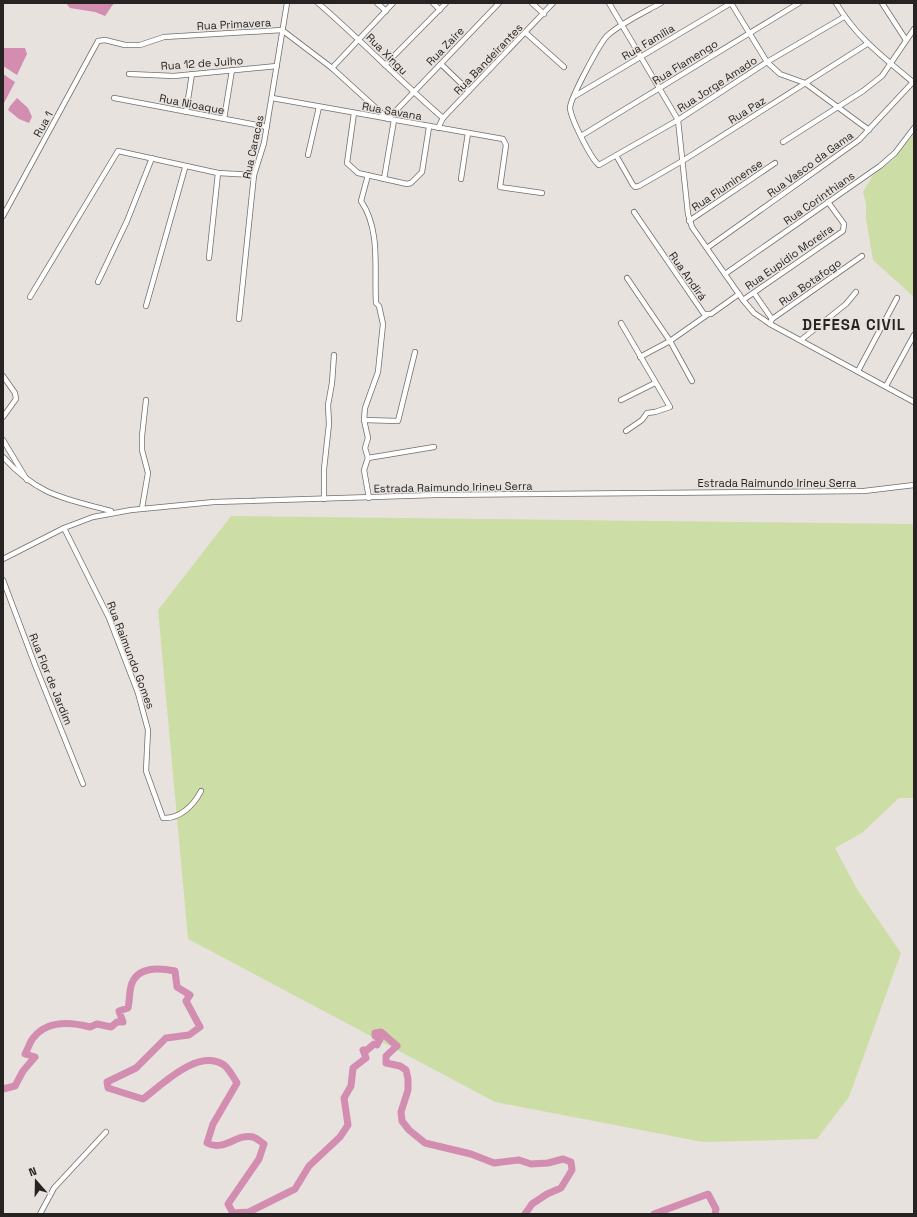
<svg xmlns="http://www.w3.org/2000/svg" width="917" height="1217" viewBox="0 0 917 1217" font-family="'Space Grotesk',sans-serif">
<rect width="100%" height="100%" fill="#e8e2de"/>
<g fill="#ccdea6">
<path d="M914,134V297L873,260L866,219V203L863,192L873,175L893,160Z"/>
<path d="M231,516L914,524V798H899L862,833L835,848L857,889L901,953L849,1097L817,1139L703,1142L495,1102L188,939L158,610Z"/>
</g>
<g fill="#d28db1">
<path d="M66,3H114L105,16L95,12L70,8Z"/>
<path d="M3,48H25L27,54L17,75L3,66Z"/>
<path d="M3,74L15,82L3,105Z"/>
<path d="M17,98L28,108L32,117L29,123L19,119L8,110L10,106Z"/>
</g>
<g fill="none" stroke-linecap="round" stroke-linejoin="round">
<g stroke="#d28db1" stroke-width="7">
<path d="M3,1089L15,1086L23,1071L35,1057L25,1054C28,1049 30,1041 34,1037C48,1020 71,1022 90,1027L97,1024L111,1027L117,1022H123L119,1011L128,1008C130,1000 129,990 132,983C139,966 161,968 175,971L177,987L190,995L186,1001L200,1027L189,1035L166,1038L136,1068L107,1082L108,1088L143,1099C163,1084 198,1048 224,1065C229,1069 234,1078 237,1083L213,1124L207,1143C224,1152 237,1133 253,1137C257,1138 261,1142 264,1144L259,1159L228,1204L233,1213L249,1212L295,1189L309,1166L340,1137L348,1125L344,1098L351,1086L353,1068L366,1058L363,1050H367L374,1044L377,1045L380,1039L375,1036V1033L381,1032L397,1046L386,1056V1063L400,1066L406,1070L408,1079V1090L401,1112L402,1121L409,1130L425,1143L471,1154L494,1163L519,1160L531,1164L548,1163L563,1159L571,1162L572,1170L561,1188L547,1194L532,1204L525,1214"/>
<path d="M654,1214L708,1194L716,1209L715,1214"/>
</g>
<g stroke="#736e6b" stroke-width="6">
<g id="minor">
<path d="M318,3C361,40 400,81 443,118"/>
<path d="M377,3L386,11"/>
<path d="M433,3L440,10"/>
<path d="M532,3L544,14"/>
<path d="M609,3L678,120L688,214L692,227L743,300L754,313L770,324L914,402"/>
<path d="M661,3C643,13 623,22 608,35C600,42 570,99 570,108C571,119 591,159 599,165L678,120L767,62L844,17"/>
<path d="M731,3L767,62L780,74L805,83L869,130"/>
<path d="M836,3C857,38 883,57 914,83"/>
<path d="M882,3L906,40"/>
<path d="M526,33L564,67"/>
<path d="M441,64L469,91"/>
<path d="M385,65L446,3"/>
<path d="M332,68L393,3"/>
<path d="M129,74L174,76L277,66"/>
<path d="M575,96L731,3"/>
<path d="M114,98L267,127"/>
<path d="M272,98L503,139L506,145L500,187L542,193"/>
<path d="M186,112L192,74"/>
<path d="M354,113L347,163L358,173L407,184L411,183L422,172L429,127"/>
<path d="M224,119L232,70"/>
<path d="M438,128L443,118L553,3"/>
<path d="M581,136L799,3"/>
<path d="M783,142L863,91L882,76L914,29"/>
<path d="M308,155L319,107"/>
<path d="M617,157L633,185L635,187L639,186L684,160L867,44"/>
<path d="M368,175L361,201C381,230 374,269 376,303L379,306L383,324L378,372L365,408L364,420L368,438L365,448L368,458L364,470L369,498"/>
<path d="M384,179L394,120"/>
<path d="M461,179L468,133"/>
<path d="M634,212L704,314H711L739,294"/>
<path d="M3,216L98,41L105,40L125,45H140L164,37L282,30L332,68L388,119L499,3"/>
<path d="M689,221L775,163"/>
<path d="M707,248L859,140L913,82"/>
<path d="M209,258L218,173"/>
<path d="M725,274L880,166L895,153L914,128"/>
<path d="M627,278L670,341L692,381"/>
<path d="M98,282L127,221L152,158"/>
<path d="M754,293L772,319"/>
<path d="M30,297L118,151L218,173L254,175"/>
<path d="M743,300L843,231L844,224L828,202"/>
<path d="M146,306L185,168"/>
<path d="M239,319L254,175L264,143L287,3"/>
<path d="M621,323L670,407L655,412L647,413L642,420L626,431"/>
<path d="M770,324L772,319L862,256"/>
<path d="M801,340L846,304L856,292"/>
<path d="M640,357L670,341L707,315"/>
<path d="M858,371L897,298"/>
<path d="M3,376L15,393L16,399L3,417"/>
<path d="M886,386L914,335"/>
<path d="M621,400L655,383"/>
<path d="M364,420L398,421L415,352"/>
<path d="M3,440L27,480"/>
<path d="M3,457C39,496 63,498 111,511"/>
<path d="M368,458L434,447"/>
<path d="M324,499V469L329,424L328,405L332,383L334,355"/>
<path d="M142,508L148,473L142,450V436L146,400"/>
<path d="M64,528L109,618L138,693L148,730L146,771L163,818C180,819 194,805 201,791"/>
<path d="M3,559L64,528L93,517L131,510L214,502L435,495L864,491L914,485"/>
<path d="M3,580L35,665L83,784"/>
<path d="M40,1214L54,1188L106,1132"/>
</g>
</g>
<use href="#minor" stroke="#fff" stroke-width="4.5"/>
</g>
<g text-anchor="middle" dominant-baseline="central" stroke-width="3" stroke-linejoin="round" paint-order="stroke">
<g font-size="11" fill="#262322" stroke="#e8e2de">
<text transform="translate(234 24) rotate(-3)">Rua Primavera</text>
<text transform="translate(648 42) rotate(-31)">Rua Família</text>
<text transform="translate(445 46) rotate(-46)">Rua Zaire</text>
<text transform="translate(387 54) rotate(45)">Rua Xingu</text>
<text transform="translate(488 59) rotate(-46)">Rua Bandeirantes</text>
<text transform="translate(685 62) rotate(-32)">Rua Flamengo</text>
<text transform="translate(202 63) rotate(-4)">Rua 12 de Julho</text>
<text transform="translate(717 84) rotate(-33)">Rua Jorge Amado</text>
<text transform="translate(192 104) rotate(11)">Rua Nioaque</text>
<text transform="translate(747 110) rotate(-32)">Rua Paz</text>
<text transform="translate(392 111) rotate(10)">Rua Savana</text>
<text transform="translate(43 124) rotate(-61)">Rua 1</text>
<text transform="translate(253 147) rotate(-78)">Rua Caracas</text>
<text transform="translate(810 164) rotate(-36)">Rua Vasco da Gama</text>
<text transform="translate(727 185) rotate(-34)">Rua Fluminense</text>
<text transform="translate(819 198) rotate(-35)">Rua Corinthians</text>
<text transform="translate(789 257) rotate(-35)">Rua Eupídio Moreira</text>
<text transform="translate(688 276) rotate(55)">Rua Andirá</text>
<text transform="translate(810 282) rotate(-35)">Rua Botafogo</text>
<text x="777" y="483">Estrada Raimundo Irineu Serra</text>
<text transform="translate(453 487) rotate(-1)">Estrada Raimundo Irineu Serra</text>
<text transform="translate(131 655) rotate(69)">Rua Raimundo Gomes</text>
<text transform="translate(51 679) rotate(68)">Rua Flor de Jardim</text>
</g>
<g font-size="15" font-weight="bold" letter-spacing="1" fill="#262322" stroke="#e8e2de">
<text x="854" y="324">DEFESA CIVIL</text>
</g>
</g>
<rect width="917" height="1217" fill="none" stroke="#262322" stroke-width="8"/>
<g transform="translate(36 1181) rotate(340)" stroke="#e8e2de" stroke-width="3" paint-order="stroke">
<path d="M0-3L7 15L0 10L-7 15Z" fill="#262322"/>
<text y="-6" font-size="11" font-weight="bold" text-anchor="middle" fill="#262322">N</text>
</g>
</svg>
